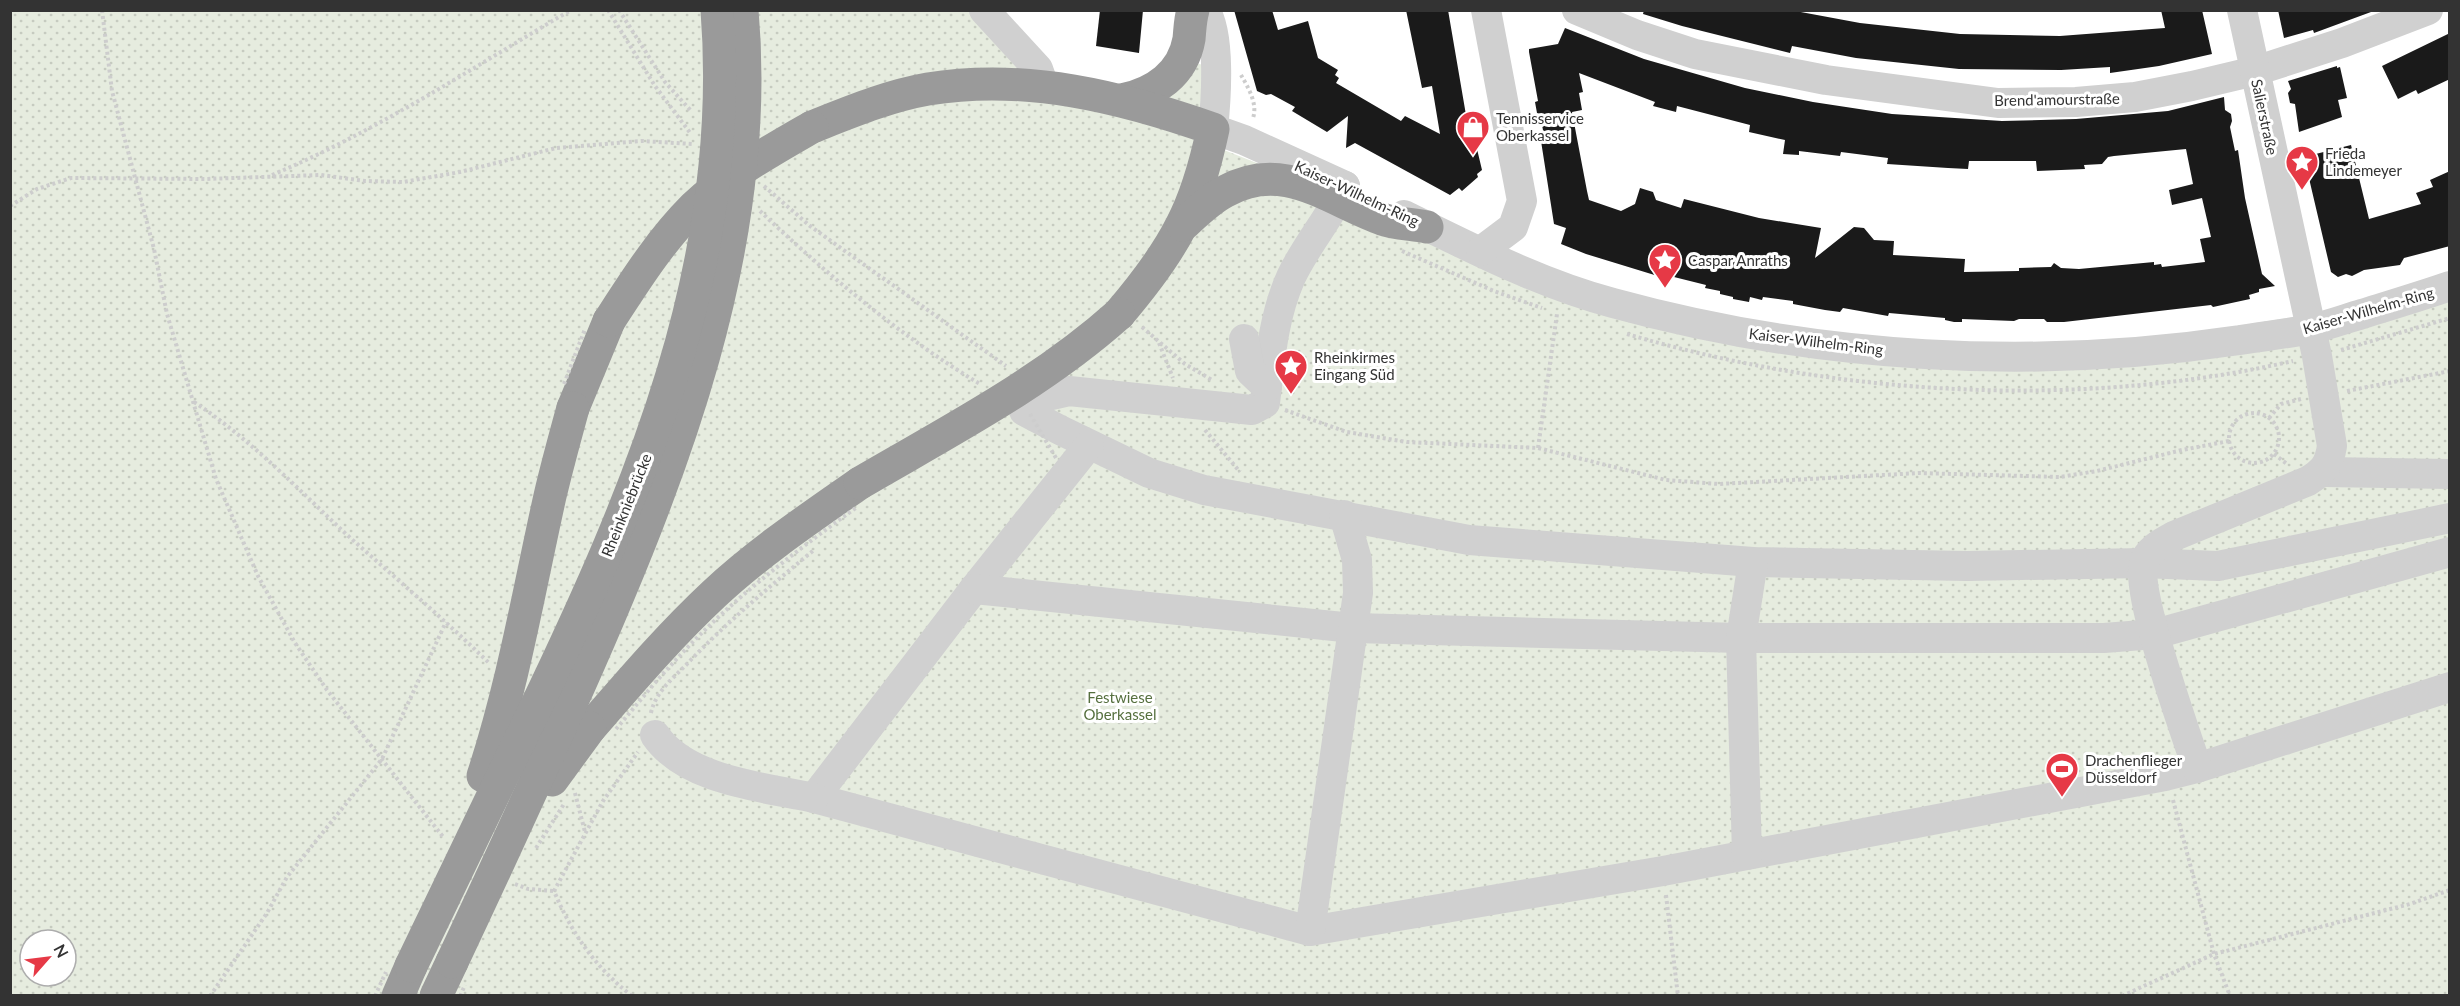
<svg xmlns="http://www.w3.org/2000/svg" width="2460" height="1006" viewBox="0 0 2460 1006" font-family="Lato,sans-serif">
<defs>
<pattern id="green-dots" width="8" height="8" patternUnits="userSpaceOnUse" patternTransform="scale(1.5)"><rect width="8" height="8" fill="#e6ecdf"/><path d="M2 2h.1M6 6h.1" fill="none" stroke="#c6cbc0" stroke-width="1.8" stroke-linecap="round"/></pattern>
</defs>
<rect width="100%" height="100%" fill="#fff"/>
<g fill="url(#green-dots)" fill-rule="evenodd">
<path d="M10,11H973L1053,99L1123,110L1338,195L1612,310L2019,360L2449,293V995H11ZM30,940H66V976H30Z"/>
<path d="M1190,62L1204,65L1200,110L1160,94Z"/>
</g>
<g fill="#1a1a1a" fill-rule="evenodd">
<path d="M1100,10H1143L1139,53L1096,46Z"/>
<path d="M1234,10H1272L1278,30L1308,21L1318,58L1338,70L1335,75L1339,78L1336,83L1401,121L1405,116L1440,134L1432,86L1422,88L1406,10H1448L1472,150L1477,149L1482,170L1477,174L1478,177L1462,191L1459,188L1450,195L1355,143L1346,148L1348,116L1327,132L1292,111L1295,107L1271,94L1266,95L1257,91Z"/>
<path d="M1644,10H1790L1860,23L1960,34L2060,36L2165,28L2161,10H2202L2212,54L2159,66L2110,73V67L2061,70L1959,69L1856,58L1792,46L1790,53L1682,26L1643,14Z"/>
<path d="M2278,10H2370L2371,12L2314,33L2313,30L2284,38Z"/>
<path d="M1565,28L1644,59L1745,88L1813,102L1892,114L2002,121L2076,119L2168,111L2224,97L2225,110L2231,114L2232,121L2230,127L2235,151L2238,150L2245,198L2262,274L2275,286L2259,289V292L2249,295L2250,299L2213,307L2211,305L2064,322H2047L2044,319H2019L2014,321L1962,319V322H1954L1945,320V318L1889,313L1888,316L1843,308L1840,312L1825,310L1793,304V301L1763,297L1762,300L1750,297L1749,302L1733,299V297L1720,294V291L1705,288L1706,285L1662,274L1661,277L1586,254L1561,244L1566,228L1554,224L1541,141H1545L1540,114L1537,113L1535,102L1538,101L1529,52V49L1558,44ZM1579,73L1655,102L1653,106L1676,112L1677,106L1750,125L1749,132L1785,140L1783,154L1799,155V151L1840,156L1841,152L1888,158L1887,164L1948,168L1968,169L1969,161H2036L2037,171L2085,169L2084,165L2102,164L2108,157L2114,156L2186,149L2193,184L2169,190L2172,205L2202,198L2211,237L2200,239L2205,262L2162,267L2161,264L2154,265V262L2079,269L2061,268L2054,263L2051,267L2019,268V271L1964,272L1965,259L1893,255L1894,241L1874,240L1864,228L1854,227L1815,258L1821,228L1759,218L1684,199L1681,208L1656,200L1653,192L1640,188L1635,204L1621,211L1589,200L1587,191L1572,112L1582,110L1579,93L1583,92Z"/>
<path d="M2450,33V79L2418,94L2416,90L2398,99L2382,66Z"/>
<path d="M2337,66V68L2340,67L2347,98L2338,100L2342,117L2299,132L2295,104L2290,103L2288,93L2291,89L2288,81Z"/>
<path d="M2351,145L2369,219L2421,204L2416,193L2433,187L2430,180L2450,171V246L2404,258L2400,265L2364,270L2352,276L2346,274L2338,277L2331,272L2304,157Z"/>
</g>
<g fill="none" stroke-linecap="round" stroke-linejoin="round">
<g stroke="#cdcdcd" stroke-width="4" stroke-dasharray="3 3" stroke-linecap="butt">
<path d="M102,10L112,91L154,249L167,314L216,479L258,576L295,643L327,690L444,838"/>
<path d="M608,10L655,86L691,134"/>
<path d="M619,10L665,82L692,112"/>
<path d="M1241,75C1248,87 1258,104 1253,118"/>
<path d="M272,175C377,131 472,68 571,10"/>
<path d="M764,186L810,226L1006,366"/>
<path d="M10,206L37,189L71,178L205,179L321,175L365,181L403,182L460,172L556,148L642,141L692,144"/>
<path d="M760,211C825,273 903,338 980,384"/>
<path d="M1402,251L1494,291L1542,308"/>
<path d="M1142,327L1185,364L1212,380"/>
<path d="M1627,334C1837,396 2078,410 2293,361"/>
<path d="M1159,343L1173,378"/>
<path d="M2341,350L2450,318"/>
<path d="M2347,391L2450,371"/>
<path d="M194,402C250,439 297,488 346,534C394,577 443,618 489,663"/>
<path d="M1285,410L1347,432L1407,442L1538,448L1666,480L1719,484L1919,473L2060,477L2097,471L2182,450L2229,441"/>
<circle cx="2254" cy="438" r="25"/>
<path d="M2269,418L2281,404L2301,399"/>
<path d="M1205,430L1240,472"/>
<path d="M1538,448L1557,314"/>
<path d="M2274,454L2287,464"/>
<path d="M651,713C655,693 672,679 686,665C726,623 769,587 814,550"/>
<path d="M575,793L585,832"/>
<path d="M2173,800L2214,954L2230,996"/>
<path d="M515,884L528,889L554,891"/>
<path d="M1666,895L1678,996"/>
<path d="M210,996L267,913L287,877L382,759L446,622"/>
<path d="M632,996C595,967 572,934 554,891L603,801L638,752"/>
<path d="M2122,996L2214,954L2410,904L2450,890"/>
</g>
<g stroke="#d0d0d0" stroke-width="30">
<path d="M984,10L1038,69L1044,86"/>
<path d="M1205,10C1221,34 1216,101 1213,129L1244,140L1345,186"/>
<path d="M1577,10L1637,35L1695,54L1826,80L1998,103L2076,102L2135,97L2192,86L2255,71L2342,43L2428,10"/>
<path d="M1345,186C1330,218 1306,245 1291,277C1273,317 1270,361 1265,403L1252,410L1069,391L1047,396L1024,411L1060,430L1149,473L1204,490L1469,540L1753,562L1967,566L2143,563L2218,566L2450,518"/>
<path d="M1404,215C1471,248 1541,284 1613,303C1817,359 2032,371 2240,340C2263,336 2287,334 2310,329C2327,326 2345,319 2362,314C2391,305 2421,296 2450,286"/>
<path d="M1481,251L1513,227L1522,201L1486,10"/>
<path d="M1244,339L1250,371L1267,387"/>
<path d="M1089,445L974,589L814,798L1310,931L1663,871L2165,776L2197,768L2450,687"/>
<path d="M2324,472L2450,474"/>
<path d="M974,589L1353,628L1741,638H2104L2155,634L2450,552"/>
<path d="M655,735C686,781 764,787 814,798"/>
<path d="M2197,768C2186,733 2134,591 2144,563C2148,549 2163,542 2174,536L2308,481C2324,471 2329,465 2332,446L2317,356L2242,10"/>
<path d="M1747,855L1741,638L1753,562"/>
<path d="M1310,931L1358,593L1357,560L1344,515"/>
</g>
<g stroke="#9a9a9a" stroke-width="33">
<path d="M1122,100C1155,93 1183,74 1189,39C1190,29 1190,20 1193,10"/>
<path d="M812,127C850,112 888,96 928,89C1026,73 1122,97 1213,129C1206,162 1197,196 1181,226C1165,258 1142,287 1119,314"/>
<path d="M1183,225C1196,213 1210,199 1226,191C1284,159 1329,200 1382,219C1395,224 1413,224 1427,227"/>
<path d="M573,408L609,321"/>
<path d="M590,728C630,682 669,636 714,594C759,552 810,518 860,483"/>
<path d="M398,996L411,966"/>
<path d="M436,996L452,962"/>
</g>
<g stroke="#cdcdcd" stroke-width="4" stroke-dasharray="3 3" stroke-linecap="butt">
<path d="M564,384L585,329"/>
<path d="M1030,414L1056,458"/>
<path d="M616,729C635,707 653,684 673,663C727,603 792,554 857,507"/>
<path d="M536,848L564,804"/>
<path d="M375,996L386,972"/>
<path d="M460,996L465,985"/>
</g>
<g stroke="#9a9a9a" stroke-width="33">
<path d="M609,321C635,281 660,241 694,207C727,175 772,150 812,127"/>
<path d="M860,483C949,431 1042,383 1119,314"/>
<path d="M483,776C513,685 529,590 550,496C557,466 565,437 573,408"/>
<path d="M552,780L590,728"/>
<path d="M452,962C495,871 537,779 579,686C672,476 763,246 742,10"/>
<path d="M411,966C452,881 492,797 533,713C640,490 737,264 717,10"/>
</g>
</g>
<defs>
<g id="shop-pin" transform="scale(1.725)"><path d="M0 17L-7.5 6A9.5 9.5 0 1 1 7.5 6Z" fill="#e63946" stroke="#fff"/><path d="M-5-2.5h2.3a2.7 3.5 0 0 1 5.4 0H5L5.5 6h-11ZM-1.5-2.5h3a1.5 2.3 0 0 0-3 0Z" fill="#fff"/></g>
<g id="sight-pin" transform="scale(1.725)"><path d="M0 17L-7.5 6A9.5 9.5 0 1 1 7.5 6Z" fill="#e63946" stroke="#fff"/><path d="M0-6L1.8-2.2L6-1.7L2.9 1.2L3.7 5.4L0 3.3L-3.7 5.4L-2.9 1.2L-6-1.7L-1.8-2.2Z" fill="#fff"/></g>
<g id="stadium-pin" transform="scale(1.725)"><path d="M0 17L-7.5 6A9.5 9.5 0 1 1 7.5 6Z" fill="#e63946" stroke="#fff"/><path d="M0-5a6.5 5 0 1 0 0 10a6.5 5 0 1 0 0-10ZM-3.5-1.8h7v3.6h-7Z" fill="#fff"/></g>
</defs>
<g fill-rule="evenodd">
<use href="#shop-pin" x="1473" y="127"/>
<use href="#sight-pin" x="2302" y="162"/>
<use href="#sight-pin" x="1665" y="260"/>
<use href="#sight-pin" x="1291" y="366"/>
<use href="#stadium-pin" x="2062" y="769"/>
</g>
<g text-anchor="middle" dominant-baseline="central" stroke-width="6" stroke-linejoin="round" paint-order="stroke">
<g font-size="15" fill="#333" stroke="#fff">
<text transform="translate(2057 99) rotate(-1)">Brend'amourstraße</text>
<text transform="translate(2265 117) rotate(78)">Salierstraße</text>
<text transform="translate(1357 193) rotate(25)">Kaiser-Wilhelm-Ring</text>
<text transform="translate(2368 310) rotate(-16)">Kaiser-Wilhelm-Ring</text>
<text transform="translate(1816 341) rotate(7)">Kaiser-Wilhelm-Ring</text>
<text transform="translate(626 505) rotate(-68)">Rheinkniebrücke</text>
</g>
<g font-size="15" fill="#333" stroke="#fff" text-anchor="start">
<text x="1496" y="118">Tennisservice<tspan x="1496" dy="17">Oberkassel</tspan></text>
<text x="2325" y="153">Frieda<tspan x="2325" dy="17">Lindemeyer</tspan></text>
<text x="1688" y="260">Caspar Anraths</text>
<text x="1314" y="357">Rheinkirmes<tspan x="1314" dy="17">Eingang Süd</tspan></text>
<text x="2085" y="760">Drachenflieger<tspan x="2085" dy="17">Düsseldorf</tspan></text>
</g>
<g font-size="15" fill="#56703f" stroke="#fff">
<text x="1120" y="697">Festwiese<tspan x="1120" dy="17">Oberkassel</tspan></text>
</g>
</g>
<rect width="2460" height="1006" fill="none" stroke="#333333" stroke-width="24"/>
<g transform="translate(48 958) rotate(62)"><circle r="28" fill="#ffffff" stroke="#adadad" stroke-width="1.5"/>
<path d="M0-4.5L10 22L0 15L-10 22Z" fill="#e63946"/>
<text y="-9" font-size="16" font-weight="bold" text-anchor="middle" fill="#333333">N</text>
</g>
</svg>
